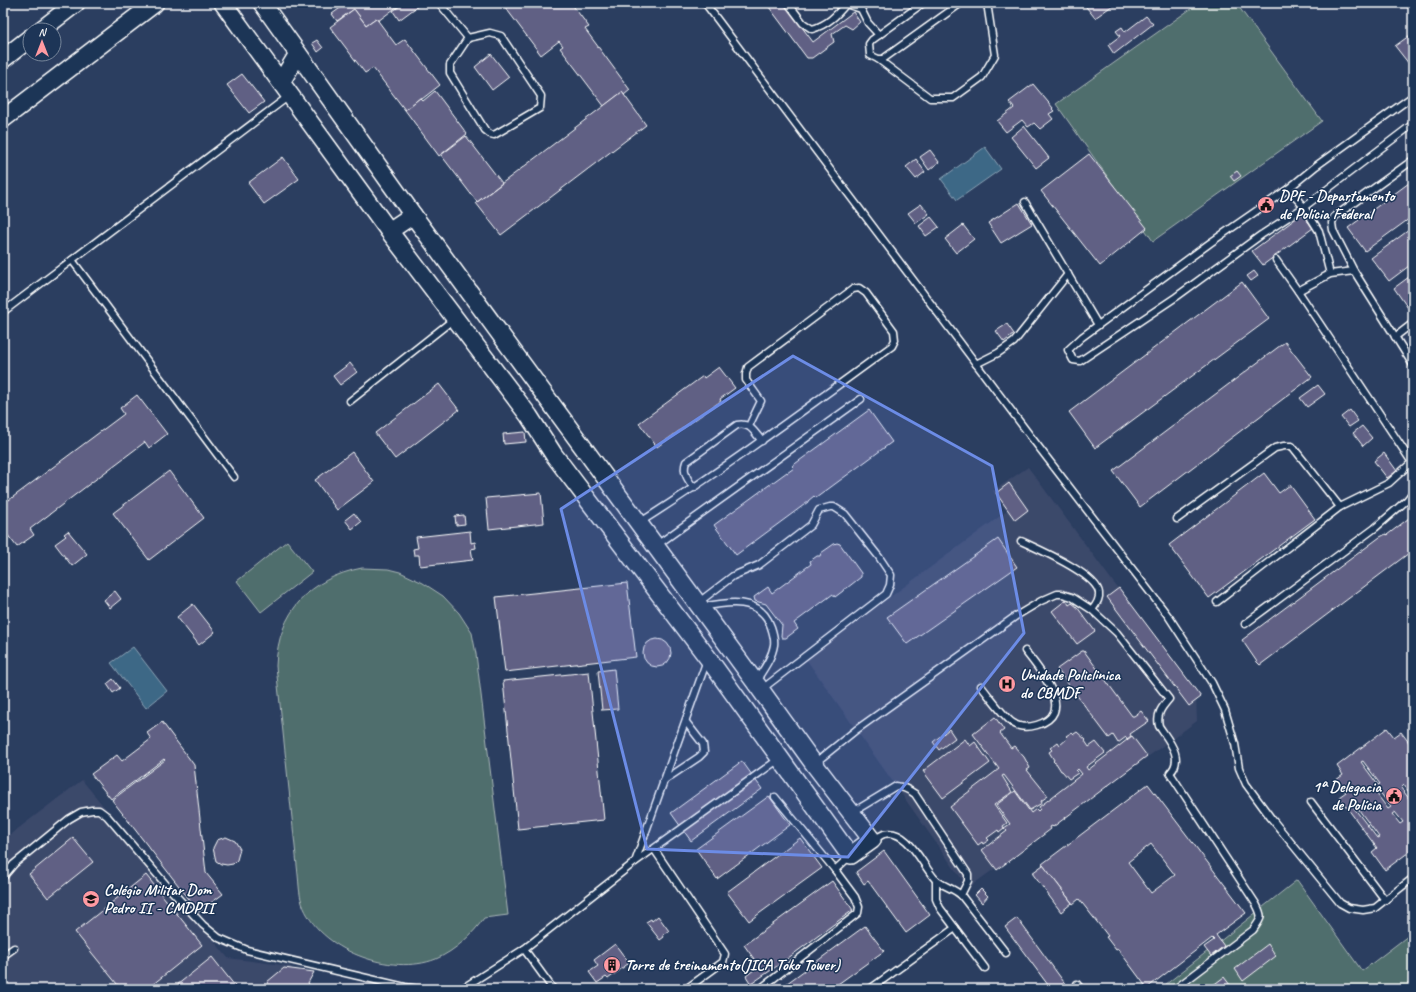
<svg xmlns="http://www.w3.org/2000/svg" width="1416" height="992" viewBox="0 0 1416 992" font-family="Caveat,sans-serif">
<rect width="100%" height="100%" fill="#2b3e60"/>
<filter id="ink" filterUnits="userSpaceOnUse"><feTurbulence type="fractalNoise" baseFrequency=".025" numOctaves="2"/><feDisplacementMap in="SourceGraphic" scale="8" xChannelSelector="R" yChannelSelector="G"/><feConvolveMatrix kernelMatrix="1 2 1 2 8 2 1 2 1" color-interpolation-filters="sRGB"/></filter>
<g filter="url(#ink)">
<g fill="#3b486b">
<path d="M1028,467L1196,694L1197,721L968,888L806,659L1007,511L993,491Z"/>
<path d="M82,780L228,958L290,966L306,989H3V840Z"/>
</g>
<g fill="#506e6d" stroke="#a8b6b6">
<path d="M1199,3H1236L1322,121L1153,241L1056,104Z"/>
<path d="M287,541L312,572L261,612L237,581Z"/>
<path d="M362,568L388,569L400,572L423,583L443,596L459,613L472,633L476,654L508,915L484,918C473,934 455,951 436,959C391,977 318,950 302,903C299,894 299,884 298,875L276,666C278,612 310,578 362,568Z"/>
<path d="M1297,880L1362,971L1413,932V989H1160Z"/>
</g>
<g fill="#3e6886" stroke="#8ba4b6">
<path d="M985,147L1001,169L957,200L941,179Z"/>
<path d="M133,647L167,691L146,708L111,663Z"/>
</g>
<g fill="#616184" stroke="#fff" fill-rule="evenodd">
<path d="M347,3H402L378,21L376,18L366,25L354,9L337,21L332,14Z"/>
<path d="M404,3H415L418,6L399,20L393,11Z"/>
<path d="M502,3H571L589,27L585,29L630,90L624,95L622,92L604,106L560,48L563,46L559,41L541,55Z"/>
<path d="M766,3H784L813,42L853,12L860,22L852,29L845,25L832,34L834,42L812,58H807Z"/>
<path d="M1083,3H1116L1095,18Z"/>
<path d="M354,9L366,25L376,18L396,45L405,39L440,85L422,99L420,98L405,110L373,68L365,73L330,27Z"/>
<path d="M1146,16L1153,24L1114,54L1108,45L1120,36L1116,31L1122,27L1125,32Z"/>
<path d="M1413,33V69L1395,46Z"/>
<path d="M317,40L323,48L318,52L312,43Z"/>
<path d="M491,54L509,77L492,90L475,67Z"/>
<path d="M242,74L264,102L249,113L227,85Z"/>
<path d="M1033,84L1053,108L1052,109L1054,111L1049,114L1053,119L1040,129L1034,123L1028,127L1022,120L1006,132L997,121L1014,108L1009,102Z"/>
<path d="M435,91L467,134L439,156L405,110L420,98L423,101Z"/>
<path d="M622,92L646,125L501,235L476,203Z"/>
<path d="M1024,126L1049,158L1036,168L1011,137Z"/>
<path d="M466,136L502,183L477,202L441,155Z"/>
<path d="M930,150L939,162L929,170L920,157Z"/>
<path d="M1089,154L1147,228L1100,266L1041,191Z"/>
<path d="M283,157L299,179L264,204L248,183Z"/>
<path d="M916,159L925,172L916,179L906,167Z"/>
<path d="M1237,171L1241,176L1234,181L1230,176Z"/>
<path d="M1413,180V216L1365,251L1348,228Z"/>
<path d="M1019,203L1032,224L1001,243L988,223Z"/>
<path d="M921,204L929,214L916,223L908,213Z"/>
<path d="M1302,214L1313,228L1263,265L1252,251Z"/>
<path d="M931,217L939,227L926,236L919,226Z"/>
<path d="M963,225L974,239L956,253L945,239Z"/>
<path d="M1413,227V263L1389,281L1371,258Z"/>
<path d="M1254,271L1258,276L1251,281L1247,276Z"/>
<path d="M1413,274V309L1410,311L1394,288Z"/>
<path d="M1242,282L1269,319L1095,448L1069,412Z"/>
<path d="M1007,324L1014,334L1004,342L996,331Z"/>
<path d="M1285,342L1312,377L1140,507L1113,471Z"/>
<path d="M350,363L357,372L340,385L333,376Z"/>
<path d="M719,367L735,388L720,399L721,401L657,447L639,423L703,376L704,378Z"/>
<path d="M439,384L459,410L395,459L375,433Z"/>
<path d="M1318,385L1325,394L1307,407L1300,398Z"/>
<path d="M137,395L167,434L149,448L145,442L30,529L34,535L17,547L3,529V497L5,495L9,500L124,414L120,408Z"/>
<path d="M869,410L892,442L816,498L814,496L808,501V502L736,555L714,525L787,472V473L794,468L792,466Z"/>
<path d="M1350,410L1358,421L1349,427L1341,417Z"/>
<path d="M1362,426L1372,438L1363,446L1353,433Z"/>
<path d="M525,432L526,442L504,444L503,434Z"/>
<path d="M352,452L374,482L337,510L315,480Z"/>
<path d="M1384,453L1397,471L1387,478L1374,461Z"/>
<path d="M169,471L204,518L149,560L113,513Z"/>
<path d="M1264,473L1279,493L1290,485L1315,519L1209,598L1169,545Z"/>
<path d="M1009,483L1028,510L1015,520L996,493Z"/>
<path d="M541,493L544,523L489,529L486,498Z"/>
<path d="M354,513L361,522L352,529L345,520Z"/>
<path d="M464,515L465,524L456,525L455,516Z"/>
<path d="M1413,515V550L1260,665L1257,662L1242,640L1380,537L1386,534L1387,535Z"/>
<path d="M68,531L87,554L72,566L55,544L66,536L64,534Z"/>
<path d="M470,531L471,543L475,542L476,548L471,549L473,560L420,566L419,555H414L413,549L418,548L416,537Z"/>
<path d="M998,539L1017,567L907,644L887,617Z"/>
<path d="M837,543L840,544L861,573V577L847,588L844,589L843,591L835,597L833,594L794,623L798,629L786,638H782L781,636L782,625L766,604L755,601L754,597L768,587L772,593L811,564L810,561L817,556H820L821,553L834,544Z"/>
<path d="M627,583L636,657L505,672L496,597Z"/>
<path d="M1119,588L1201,697L1189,706L1107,597Z"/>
<path d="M115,591L121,599L110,608L104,600Z"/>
<path d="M1066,600L1069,605L1072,603L1077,607L1095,631L1077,644L1052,611Z"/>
<path d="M193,604L215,632L199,645L177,617Z"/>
<circle cx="657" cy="653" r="14"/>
<path d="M1082,651H1084L1132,716H1134L1141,711L1149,721L1130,734L1131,736L1127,739L1126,737L1118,743L1113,735L1109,738L1057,669Z"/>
<path d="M614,669L618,709L602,710L598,671Z"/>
<path d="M589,672L604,820L518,829L503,681Z"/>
<path d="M113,679L120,688L113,693L107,684Z"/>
<path d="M995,717L1004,730L1000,733L1011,748L1014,746L1024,757L1030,768L1027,770L1048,796L1041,801L1042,803L1030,810L1004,775L1002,776L1012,792L994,805L1007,823L1003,826L1004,828L999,832L998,830L987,838L989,840L983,844L982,842L978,845L950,807L958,801V800L999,769L973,734Z"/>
<path d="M162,722L194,765L206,873L223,894L199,912L112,800L165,760L164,759L111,799L91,774L117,755L122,761L151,739L147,733Z"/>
<path d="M1387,728L1394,737L1401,732L1413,748V798L1404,785L1401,788L1413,804V849L1385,870L1372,852L1377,848L1339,797L1346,792L1336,780L1343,775L1337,766ZM1363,761L1380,784L1378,785L1361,762ZM1379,791L1391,807L1388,809L1376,793ZM1356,806L1379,837L1377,838L1354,808ZM1395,812L1403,822L1400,824L1392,814Z"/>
<path d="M949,729L955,738L939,750L933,742Z"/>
<path d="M1072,732L1074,734L1077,732L1086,740L1085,741L1089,747L1096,742L1105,753L1086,767L1088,770L1132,736L1147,756L1053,827L1052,826L1050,827L1051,829L997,870L982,850L1007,831L1004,828L1010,824L996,805L1015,791L1031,813L1036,809L1038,811L1040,809L1039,807L1082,774L1078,769L1076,771L1078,773L1069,779L1062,771H1061L1056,763H1055L1053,761L1054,760L1049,752L1052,750L1050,748L1058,742L1060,745L1068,738L1066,736Z"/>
<path d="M965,739L970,746L975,742L990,763L943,798L923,771Z"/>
<path d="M742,761L762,789L691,841L671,813Z"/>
<path d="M1148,784L1246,913L1216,935L1224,946L1211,956L1204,947L1214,940L1212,938L1147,988L1118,949L1116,950L1106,937L1108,936L1079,899L1073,904L1042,864ZM1151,844L1175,875L1151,893L1128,862Z"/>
<path d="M769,796L790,825L717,879L696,849Z"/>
<path d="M226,837L235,841L240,849L237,860L233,864L227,865L221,864L216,861L213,848L217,840Z"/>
<path d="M73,838L93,862L48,898L29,874Z"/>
<path d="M800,838L822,868L749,921L727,892Z"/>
<path d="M884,851L930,915L906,933L868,881L864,884L856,872Z"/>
<path d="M1043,865L1072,903L1061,912L1032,873Z"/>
<path d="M146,875L202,945L147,989H121L75,932Z"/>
<path d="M832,881L853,910L780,964L751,984L746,976L759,966L744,945Z"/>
<path d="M981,889L988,896L982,903L975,895Z"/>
<path d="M658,916L669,931L663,935L664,937L660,940L646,922L651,919L652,921Z"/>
<path d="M1017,918L1069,989H1051L1005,927Z"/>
<path d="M865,926L884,951L831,989H779Z"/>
<path d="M615,944L629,963L608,979L606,977L597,983L589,972L598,966L594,960Z"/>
<path d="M1268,944L1276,956L1243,981L1235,969Z"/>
<path d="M212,957L235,986L231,989H172Z"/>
<path d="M284,968L314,972L308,983L313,989H272L267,982Z"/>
<path d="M1224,977L1233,989H1208Z"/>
</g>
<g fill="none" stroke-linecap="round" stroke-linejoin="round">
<g stroke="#fff" stroke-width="9">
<g id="lane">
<path d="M439,3L468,38"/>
<path d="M705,3L1031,437L1169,617L1212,683L1225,710L1235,744L1239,768L1246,784L1271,818L1340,903L1349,908L1363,910L1375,908L1413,878"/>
<path d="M788,3L803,23L812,29C827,25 836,16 846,4L861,9L868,23L879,35"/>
<path d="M923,3L872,40L869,44L870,55L878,59H883L961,3"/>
<path d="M490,33L501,36L541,96L540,108L494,135L490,134L485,130L450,73V65L468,38Z"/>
<path d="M878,59L930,98H953L982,77L995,55L987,3"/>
<path d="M1413,96L1316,166L1288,189L1210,243L1082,337L1068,350L1073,360L1080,361L1176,297L1261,235L1304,207L1413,124"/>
<path d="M1288,189L1304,207L1319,231L1330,274"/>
<path d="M1025,202L1098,325"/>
<path d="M72,260L234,477"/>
<path d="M1276,260L1298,291L1413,464"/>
<path d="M1354,271L1333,230L1332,223L1334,217L1413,160"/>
<path d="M1298,291L1330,274L1354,271L1413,365"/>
<path d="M3,312L289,96"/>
<path d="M1395,337L1413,323"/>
<path d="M976,364L998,353L1014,342L1068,274"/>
<path d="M350,401L454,319"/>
<path d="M694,488C688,480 682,472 686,462L737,425C750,422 754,432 762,441"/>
<path d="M1177,519L1275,448L1284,446H1292L1340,507"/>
<path d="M639,523C726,468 808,407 892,346L895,340L894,331L866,293L859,288L853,289L748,367L746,374V380L761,401L749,426"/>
<path d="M1021,541C1038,549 1097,574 1099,593C1100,599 1096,605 1092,610"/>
<path d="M657,545L861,399"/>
<path d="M699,602L733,576L759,565L811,525L819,510L830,507H834L845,514L879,557L891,575L890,585L886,594L762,689"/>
<path d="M1217,602L1340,507L1389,483L1411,463"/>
<path d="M702,607C727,602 761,596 771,627C773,633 775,639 774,645C772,658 763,670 756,681"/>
<path d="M1245,624L1375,528L1407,500L1413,492"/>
<path d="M981,686C990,697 1003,716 1013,723C1020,728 1030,727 1037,725C1078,713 1039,669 1025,651"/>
<path d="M815,763L856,730L1016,616L1041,601L1057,594H1062L1072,597L1092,610L1117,633L1169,699C1162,707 1156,714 1159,726C1168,740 1185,758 1170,773L1256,904C1263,917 1262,918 1253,930L1175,989"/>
<path d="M663,781L699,757L704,752L703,744L686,722"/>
<path d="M1311,802L1385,900"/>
<path d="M853,812L896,786C904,787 908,789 915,794L968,874V881L961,895"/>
<path d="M873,840C877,838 881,835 884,834C908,828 922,865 935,879C940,885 953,888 961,895L1006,953"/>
<path d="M654,849L725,954L723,962L686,989"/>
<path d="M635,862L707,660"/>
<path d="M835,870L850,856"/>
<path d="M3,877L14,864L69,819L81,812L92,810H99L107,816L168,887L203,925L219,938L247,950L405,987L419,989"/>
<path d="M936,880V899L940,908L985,968"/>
<path d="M524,949L553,989"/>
<path d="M3,956L14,948"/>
<path d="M1077,984L1081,989"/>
<path d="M460,989L463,988L524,949L635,862L779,759"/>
<path d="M760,989L858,913L859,907L855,897L835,870L775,797"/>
<path d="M870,989L955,928"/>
</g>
</g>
<g stroke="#fff" stroke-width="20">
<g id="secondary">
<path d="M223,3L389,231L529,416L554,455L708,658L846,850L851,855L872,840L814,764L755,682L413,215L262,3"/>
<path d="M41,30L76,3"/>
<path d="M3,59L30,38"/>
<path d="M281,82L298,54"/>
<path d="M3,119L155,3"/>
<path d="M389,231L413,215"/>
</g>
</g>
<use href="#lane" stroke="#1d3557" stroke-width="6"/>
<use href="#secondary" stroke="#1d3557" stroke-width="17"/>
</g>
</g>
<path fill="#6c8ce6" fill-opacity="0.2" stroke="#6c8ce6" stroke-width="3" stroke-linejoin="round" d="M793,356L992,466L1024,633L848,857L647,849L561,509Z"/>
<defs>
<g id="civic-disc" transform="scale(0.9)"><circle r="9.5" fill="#ff9aa2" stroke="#1d3557"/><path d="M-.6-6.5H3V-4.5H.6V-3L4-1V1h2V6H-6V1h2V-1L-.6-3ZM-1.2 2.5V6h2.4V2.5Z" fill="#111"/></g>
<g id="hospital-disc" transform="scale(0.9)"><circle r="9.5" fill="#ff9aa2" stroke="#1d3557"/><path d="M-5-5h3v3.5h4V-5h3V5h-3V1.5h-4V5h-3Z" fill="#111"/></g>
<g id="university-disc" transform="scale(0.9)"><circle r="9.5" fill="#ff9aa2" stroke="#1d3557"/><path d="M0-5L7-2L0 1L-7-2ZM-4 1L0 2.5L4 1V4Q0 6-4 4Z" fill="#111"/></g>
<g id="building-disc" transform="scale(0.9)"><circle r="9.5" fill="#ff9aa2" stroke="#1d3557"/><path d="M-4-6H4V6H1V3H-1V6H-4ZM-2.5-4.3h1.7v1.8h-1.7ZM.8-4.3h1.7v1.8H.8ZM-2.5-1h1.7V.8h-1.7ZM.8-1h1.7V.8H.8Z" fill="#111"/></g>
</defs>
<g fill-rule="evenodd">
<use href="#civic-disc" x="1266" y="205"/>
<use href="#hospital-disc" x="1007" y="684"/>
<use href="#civic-disc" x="1394" y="796"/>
<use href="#university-disc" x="91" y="899"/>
<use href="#building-disc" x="612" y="965"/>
</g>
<g text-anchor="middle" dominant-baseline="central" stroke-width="3" stroke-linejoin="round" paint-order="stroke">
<g font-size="16" font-weight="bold" fill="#fff" stroke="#1d3557" text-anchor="start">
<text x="1279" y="196">DPF - Departamento<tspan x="1279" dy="18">de Polícia Federal</tspan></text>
<text x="1020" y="675">Unidade Policlinica<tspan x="1020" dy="18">do CBMDF</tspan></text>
<text x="1381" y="787" text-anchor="end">1ª Delegacia<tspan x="1381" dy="18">de Polícia</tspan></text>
<text x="104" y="890">Colégio Militar Dom<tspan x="104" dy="18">Pedro II - CMDPII</tspan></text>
<text x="625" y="965">Torre de treinamento(JICA Toko Tower)</text>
</g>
</g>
<rect width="1416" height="992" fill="none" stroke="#1d3557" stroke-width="16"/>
<rect x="8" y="8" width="1400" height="976" fill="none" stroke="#fff" stroke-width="1.5" filter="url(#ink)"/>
<g transform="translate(42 42)"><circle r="19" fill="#1d3557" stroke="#77869a"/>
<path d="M0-3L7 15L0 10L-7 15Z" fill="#ff9aa2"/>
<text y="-6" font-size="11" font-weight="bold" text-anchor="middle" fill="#ffffff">N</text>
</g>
</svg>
